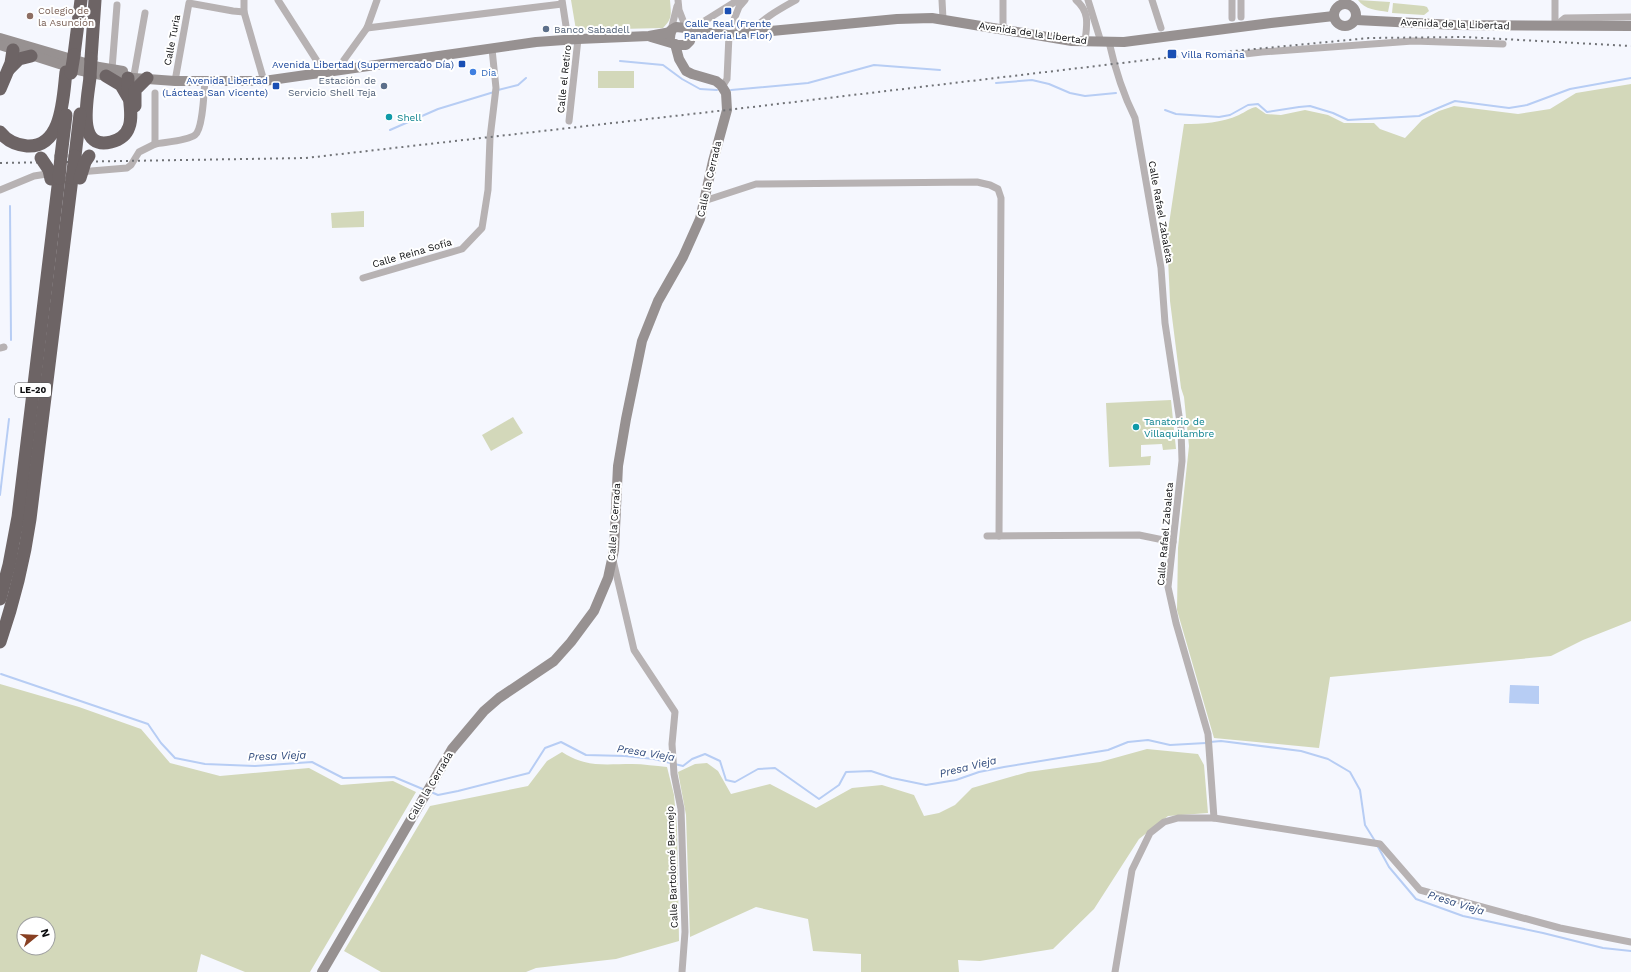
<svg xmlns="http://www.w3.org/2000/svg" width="1631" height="972" viewBox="0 0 1631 972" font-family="'Work Sans',sans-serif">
<rect width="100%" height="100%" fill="#f5f7fe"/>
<g fill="#d3d8ba" fill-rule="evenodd">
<path d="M571,0H670C671,14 673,18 663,28L576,30Z"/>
<path d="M1358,0L1390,2L1388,12C1377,10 1365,10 1358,0Z"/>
<path d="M1393,3L1424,6L1427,7L1429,11L1424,15L1392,13Z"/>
<rect x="598" y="71" width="36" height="17"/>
<path d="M1631,84V621L1583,640L1551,656L1330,677L1319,748L1214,738L1177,610L1178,548L1189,446L1184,397L1181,388L1170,301L1167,237L1184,124C1203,124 1221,123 1239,115C1245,112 1250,108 1256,107L1266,114L1281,115L1305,110L1328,115L1344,123H1374L1380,129L1405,138L1422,120L1439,111L1454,106L1518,114L1550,109L1576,93Z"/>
<path d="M364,211V227L332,228L331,213Z"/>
<path d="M1171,400L1176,449L1163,450L1162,444L1141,445V457L1151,456L1150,465L1109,467L1106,403Z"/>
<path d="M513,417L523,433L491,451L482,435Z"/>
<path d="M0,684L79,707L141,729L170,763L220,776L309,768L341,785L393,781L416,792L310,972H245L201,954L197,972H0ZM24,924H48V948H24Z"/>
<path d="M1147,749L1198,754L1204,765L1208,813L1168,816L1139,839L1094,909L1053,949L980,961L958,960L959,972H861V954L813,951L808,919L756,907L690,937L686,815L678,772L695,764L707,763L718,771L731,794L770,784L816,808L852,788L882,785L914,795L924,816L939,813L955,805L972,788L1028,772L1100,762Z"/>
<path d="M562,752C586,768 605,764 632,764C644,764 655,766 667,767L674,795L677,828L679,941L616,959L536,968L526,972H381L344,951L430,806L528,786L547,761Z"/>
</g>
<path fill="#b7cdf4" d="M1510,685L1539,686V704L1509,703Z"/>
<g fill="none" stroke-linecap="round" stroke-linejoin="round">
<g stroke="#b7cdf4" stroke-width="2">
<path d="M620,61L663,65L682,79L700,89L717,90"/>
<path d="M996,83L1032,80L1049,84L1070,93L1085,96L1116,93"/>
<path d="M498,90L518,85L526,78"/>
<path d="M731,90L808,83L874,65L940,70"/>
<path d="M1165,110L1176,114L1219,117L1230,115L1248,105L1258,104L1267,112L1299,107L1310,106L1333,113L1348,120L1419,116L1455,101L1509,108L1527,105L1570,89L1631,78"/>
<path d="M390,130L438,109L494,92"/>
<path d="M10,206L11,340"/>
<path d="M0,495L9,419"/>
<path d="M1,674L148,724L161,743L175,758L205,764L255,766L312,762L343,778L394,777L425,790"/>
<path d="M1210,742L1221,741L1301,751L1328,759L1350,772L1360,790L1365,825L1375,841"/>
<path d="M431,792L438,795L458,791L529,773L545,748L561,742L586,755L625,756L654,759L683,766L692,759L705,754L720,761L726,780L735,782L758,769L775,768L819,799L839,785L846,772L871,771L892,778L926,785L956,780L979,772L1004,767L1108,750L1128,742L1148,740L1170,745L1206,743"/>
<path d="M1377,845L1389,867L1416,899L1463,916L1543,933L1603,948L1631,951"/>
</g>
<g stroke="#b7b2b3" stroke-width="7">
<path d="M244,0V12L264,81"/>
<path d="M278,0L324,72"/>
<path d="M562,0L568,39"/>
<path d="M678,0L679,10L686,28"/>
<path d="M745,0L739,7L733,22L739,29H750"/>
<path d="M942,0L943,19"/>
<path d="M1076,0C1090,12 1087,25 1085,41"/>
<path d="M1088,0L1101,42"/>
<path d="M1152,0L1161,28"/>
<path d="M1241,0V17"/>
<path d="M1346,0V4"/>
<path d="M1555,0V26"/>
<path d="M1232,18V0"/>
<path d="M1555,26L1565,18L1631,17"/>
<path d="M367,28L562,4"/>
<path d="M689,29L695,27L738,0"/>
<path d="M1003,29V0"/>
<path d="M671,30L677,6"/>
<path d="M750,34C761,19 780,9 796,0"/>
<path d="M1109,42C1115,69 1123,94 1135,118L1161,268L1165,323L1181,429L1182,461L1168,587L1176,623L1208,734L1214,818"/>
<path d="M1227,56L1262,52L1413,41L1503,44"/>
<path d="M112,69L117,5"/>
<path d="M336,71L367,28L377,0"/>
<path d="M134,75L145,13"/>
<path d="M175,81L189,3L233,11L244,12"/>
<path d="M722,87L727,79L729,35"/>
<path d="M155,93V144C165,142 187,141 195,135C203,129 204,91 205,80"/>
<path d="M569,121L578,39"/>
<path d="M79,172L127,168L131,165L139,152L155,144"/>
<path d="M0,190L34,176L53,173"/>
<path d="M704,201L756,184L977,182L990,185L998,189L1001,198L999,536"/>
<path d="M363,278L462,249L482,228L488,190L490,138L496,88L492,49"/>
<path d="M0,348L4,347"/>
<path d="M987,536L1139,535L1173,542"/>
<path d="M613,560L634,650L675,712L672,744L674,774L681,809L685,932L682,972"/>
<path d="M1115,972L1132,870L1150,833L1164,822L1178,818H1214L1380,844L1420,890L1560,928L1631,942"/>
</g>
<g stroke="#979191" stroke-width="10">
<circle cx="1345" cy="15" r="11"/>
<path d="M1356,20L1455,25L1631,26"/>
<path d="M691,31L729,35L897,19L932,18L1072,41L1124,42L1271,23L1334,16"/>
<path d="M651,37L678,45H686L690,41L692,34L686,28L676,27L671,30L670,38"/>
<path d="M0,38L99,67L123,71"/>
<path d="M0,45L78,70L106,76L175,81H264L536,42L578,39L649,36L671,32"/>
<path d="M322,972L452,749L484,711L499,698L554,661L571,642L594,611L608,578L614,550L618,466L626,419L642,341L658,301L683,257L700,219L713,161L727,110L726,93L721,85L716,81L692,74L686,71L679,59L675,44"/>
</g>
<g stroke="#6d6465" stroke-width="13">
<path d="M74,55L81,0"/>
<path d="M91,59L95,0"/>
<path d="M9,69L19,59L31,56"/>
<path d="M106,76L121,85L128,97"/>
<path d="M90,77C88,97 75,151 111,142C119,140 126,136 129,127C134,114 127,93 128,78"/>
<path d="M0,89L11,63L13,50"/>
<path d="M135,106V90L147,78"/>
<path d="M0,132C7,141 16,145 27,146C63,148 63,96 66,72"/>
<path d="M61,156L66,115"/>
<path d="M75,156L80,114"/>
<path d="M0,599L9,565L18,517L59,178"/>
<path d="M0,642C14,601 24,561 30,519L72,178"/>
</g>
<path stroke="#717377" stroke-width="2" stroke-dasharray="2 4" stroke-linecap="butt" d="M0,163L306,158L727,110L1172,57L1369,38L1465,37L1631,46"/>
<g stroke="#6d6465" stroke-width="13">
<path d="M71,73L74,55"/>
<path d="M90,77L91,59"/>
<path d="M41,158L49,170L51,179"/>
<path d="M59,178L61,156"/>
<path d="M72,178L75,156"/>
<path d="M80,178L85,162L89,156"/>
</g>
</g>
<g fill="#1a4fb4" stroke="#fff" stroke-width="1.5">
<rect x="724" y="7" width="8" height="8" rx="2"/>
<rect x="1167" y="49" width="10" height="10" rx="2"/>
<rect x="458" y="60" width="8" height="8" rx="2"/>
<rect x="272" y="82" width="8" height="8" rx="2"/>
</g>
<circle fill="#8d6e63" stroke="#fff" stroke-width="1.5" cx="30" cy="16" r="4"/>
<g fill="#5c6f8a" stroke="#fff" stroke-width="1.5">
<circle cx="546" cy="29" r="4"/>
<circle cx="384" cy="86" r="4"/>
</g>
<circle fill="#3f7fe0" stroke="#fff" stroke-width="1.5" cx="473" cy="72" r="4"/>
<g fill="#0f9aa8" stroke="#fff" stroke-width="1.5">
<circle cx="389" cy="117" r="4"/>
<circle cx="1136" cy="427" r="4"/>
</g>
<g text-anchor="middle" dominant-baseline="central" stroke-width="4" stroke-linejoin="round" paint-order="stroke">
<rect fill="#fff" stroke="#545556" stroke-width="1" x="15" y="383" width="36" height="14" rx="3"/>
<g font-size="9" font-weight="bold" fill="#0b0c0e">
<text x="33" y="390">LE-20</text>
</g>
<g font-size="10" fill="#785e54" stroke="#fff" text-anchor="start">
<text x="38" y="10">Colegio de<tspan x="38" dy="12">la Asunción</tspan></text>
</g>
<g font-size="10" fill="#164399" stroke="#fff" text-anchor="end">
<text x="728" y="23" text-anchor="middle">Calle Real (Frente<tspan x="728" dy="12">Panaderia La Flor)</tspan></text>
<text x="1181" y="54" text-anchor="start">Villa Romana</text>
<text x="454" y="64">Avenida Libertad (Supermercado Día)</text>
<text x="268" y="80">Avenida Libertad<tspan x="268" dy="12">(Lácteas San Vicente)</tspan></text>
</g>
<g font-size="10" fill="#0b0c0e" stroke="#fff">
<text transform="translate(1455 24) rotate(2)">Avenida de la Libertad</text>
<text transform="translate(1033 33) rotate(8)">Avenida de la Libertad</text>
<text transform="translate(172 40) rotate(-79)">Calle Turia</text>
<text transform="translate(564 79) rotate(-84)">Calle el Retiro</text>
<text transform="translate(709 179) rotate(-77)">Calle la Cerrada</text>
<text transform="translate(1161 212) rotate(80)">Calle Rafael Zabaleta</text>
<text transform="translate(412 253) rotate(-16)">Calle Reina Sofía</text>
<text transform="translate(614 522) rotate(-86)">Calle la Cerrada</text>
<text transform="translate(1165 534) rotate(-85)">Calle Rafael Zabaleta</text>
<text transform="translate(430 786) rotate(-59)">Calle la Cerrada</text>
<text transform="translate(672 867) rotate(-92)">Calle Bartolomé Bermejo</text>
</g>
<g font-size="10" fill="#4e5e75" stroke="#fff" text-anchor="start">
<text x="554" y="29">Banco Sabadell</text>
<text x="376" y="80" text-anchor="end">Estación de<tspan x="376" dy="12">Servicio Shell Teja</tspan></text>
</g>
<g font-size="10" fill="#366cbe" stroke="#fff" text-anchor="start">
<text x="481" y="72">Dia</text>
</g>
<g font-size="10" fill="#0d838f" stroke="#fff" text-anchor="start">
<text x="397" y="117">Shell</text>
<text x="1144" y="421">Tanatorio de<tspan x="1144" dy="12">Villaquilambre</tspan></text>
</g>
<g font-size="11" font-style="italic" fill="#314c7d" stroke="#fff">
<text transform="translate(646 753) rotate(9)">Presa Vieja</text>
<text transform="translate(277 756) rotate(-2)">Presa Vieja</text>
<text transform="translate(968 767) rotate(-14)">Presa Vieja</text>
<text transform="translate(1456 903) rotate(17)">Presa Vieja</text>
</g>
</g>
<g transform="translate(36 936) rotate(72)"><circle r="19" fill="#ffffff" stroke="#9d9e9f"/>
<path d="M0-3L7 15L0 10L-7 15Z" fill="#884022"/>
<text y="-6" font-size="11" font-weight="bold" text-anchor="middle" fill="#0b0c0e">N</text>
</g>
</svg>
